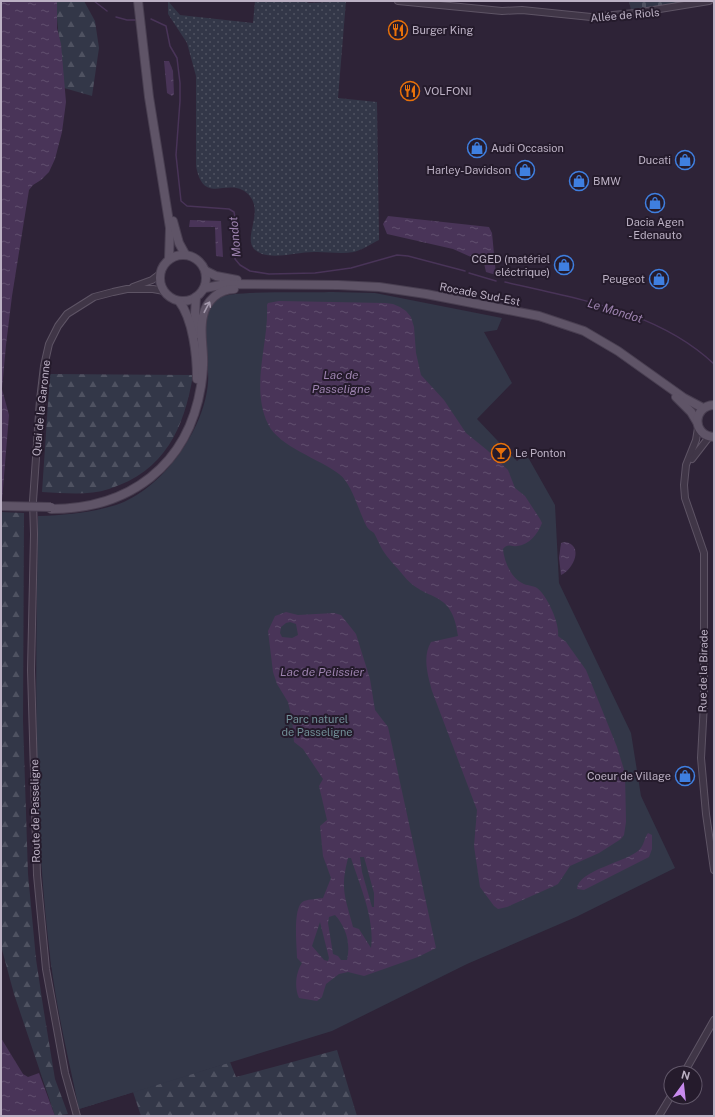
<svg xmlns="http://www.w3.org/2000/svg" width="715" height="1117" viewBox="0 0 715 1117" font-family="'Public Sans',sans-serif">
<defs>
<pattern id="grass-dots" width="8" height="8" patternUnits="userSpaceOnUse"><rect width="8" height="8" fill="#333748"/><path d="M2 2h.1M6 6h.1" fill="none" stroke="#4f5261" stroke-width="1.8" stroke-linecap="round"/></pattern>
<pattern id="forest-firs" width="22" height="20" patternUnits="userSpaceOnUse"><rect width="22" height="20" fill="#333748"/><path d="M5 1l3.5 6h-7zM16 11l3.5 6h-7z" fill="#4f5261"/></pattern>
<pattern id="cemetery-stones" width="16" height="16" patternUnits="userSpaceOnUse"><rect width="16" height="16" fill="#333748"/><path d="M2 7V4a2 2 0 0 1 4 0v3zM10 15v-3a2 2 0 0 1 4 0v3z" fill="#4f5261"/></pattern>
<pattern id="water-ripples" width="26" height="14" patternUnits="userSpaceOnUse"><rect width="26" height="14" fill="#493458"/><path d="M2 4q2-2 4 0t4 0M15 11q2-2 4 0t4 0" fill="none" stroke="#614f6e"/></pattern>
</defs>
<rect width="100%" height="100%" fill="#2e2337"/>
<path fill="url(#grass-dots)" d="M168,1L180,15L253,23L255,1H305L309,3L346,1L338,98L377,102L379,240C371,244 362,250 354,252C341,254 329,252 317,252C300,251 279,259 262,254C260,253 256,251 254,249C243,236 265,211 248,194C228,175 204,208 196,166V76L187,43L168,14Z"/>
<g fill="url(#forest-firs)">
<path d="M56,1H84L95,21L99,48L92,96L64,88C62,59 57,30 56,1Z"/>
<path d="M50,374L193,375C184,429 165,471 109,489C88,496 64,493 42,492Z"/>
<path d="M1,512L24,513L23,721L28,874L36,959L43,1006L55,1079L68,1114L55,1116L14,994L1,946Z"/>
<path d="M40,845L198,1072L230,1062L236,1077L337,1050L357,1116H141L133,1092L79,1109L51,964Z"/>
</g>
<path fill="url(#cemetery-stones)" d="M629,1H680V2L679,4L631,10Z"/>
<path fill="#333748" d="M332,292L375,293L502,318L497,330L484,332L512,383L477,419L517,461L525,455L529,459L555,505L559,583L631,733L641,796L675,868L576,917L467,964L332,1031L79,1109C69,1061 57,1012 51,963C32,815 36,665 38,516C66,515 89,513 116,505C162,490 205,429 208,382C210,358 195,314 218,298C230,290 312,293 332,292Z"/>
<g fill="url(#water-ripples)" fill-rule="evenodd">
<path d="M1,1H57V28L61,44L66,102L62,132L55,159L49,172L41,180L33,185L29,190L12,296L6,345L2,389L9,415L1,513Z"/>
<path d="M164,61H169L173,71L174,94L172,96L167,93Z"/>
<path d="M388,216L489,227L492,233L496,275L486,272L483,259L471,257L453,249L387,234L383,224Z"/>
<path d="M190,220L221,221L223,257L216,256L215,227H189Z"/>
<path d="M279,301L385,303L393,304L400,307L406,311L411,317L414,327L416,353L421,375L444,400L466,433L487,450L508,470L515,488L525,496L540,519L542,523C538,534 529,545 517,546C510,547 508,543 503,549C504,561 511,578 522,583C527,586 532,585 537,588C547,595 560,624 558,636L566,642L586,670L617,747L625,773L626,822L624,835L621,839L599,853L570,866L558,884L554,886L507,907L498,909L494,906L480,887L474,846L477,810L432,691C428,676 422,657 431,642L458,636C452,587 426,604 403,575C397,567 387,558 382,549C379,544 377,538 374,533C372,531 369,530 367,527C359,513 352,483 339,474C320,459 279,447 268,424C250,386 269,344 267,305L268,303Z"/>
<path d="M565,542C584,545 574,569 561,575L559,558L561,543Z"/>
<path d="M286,612L298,615L334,613L341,615L356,634L370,679L375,710L388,727L436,948L418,957L364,976L348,972L339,974L326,984L322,997L317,1001L299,998C294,987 296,972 302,963L297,958C297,946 292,906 304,901C310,899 317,899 323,898L331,878L323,856L320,826L327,820L319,786L323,779L303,749L294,742L292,719L288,702L277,684L273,672L268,631L275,616ZM290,622L296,624L298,635L292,638L282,637L280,633L281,627L286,623ZM360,857H364L374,893V907H372L362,872ZM348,858H351C360,886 375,919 371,948L359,929L353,927C345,896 340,890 348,858ZM335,915C346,927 351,944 347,960H341L338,956L333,954L328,923L329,917ZM320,922L329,958L328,961L324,960L312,946Z"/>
<path d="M648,833L652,835V849L649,857L584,890L577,889C578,870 627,862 639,850C644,846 644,838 648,833Z"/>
<path d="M1,1038L23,1074L28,1077L39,1073L55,1116H1Z"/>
</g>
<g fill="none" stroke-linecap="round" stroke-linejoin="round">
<g stroke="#493458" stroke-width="1.5">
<path d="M94,1L107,11"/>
<path d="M116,17L127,20H136"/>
<path d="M151,19L166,26L170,46L177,58L180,83V101L176,155L181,201L187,206L229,209L234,212L237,228L235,259L240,265L250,271L269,274L315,273L351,268L397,255L408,256L465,271"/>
<path d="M469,273L496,281"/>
<path d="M505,282C577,299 658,311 714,364"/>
</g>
<g stroke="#5e5465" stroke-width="8">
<g id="minor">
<path d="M398,1L502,11L522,10L591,17L635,13L709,1"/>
<path d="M133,287L152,280L160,274"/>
<path d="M698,428L696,440L686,465L684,485L685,498L704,553V703L701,758L706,814L714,870"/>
<path d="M692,459L709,437"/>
<path d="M684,1073L714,1020"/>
<path d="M77,1116L65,1073L46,969L37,875L31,670L34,534L33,501L40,400L44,366L49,344L58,326L67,314L94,297L113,292L127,289H153L164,291"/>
<path d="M659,1116L671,1096"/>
</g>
</g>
<g stroke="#493f51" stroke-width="10">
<g id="major">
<path d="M138,1L149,97L170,228L169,259"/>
<path d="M173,221L179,243L185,254"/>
<circle cx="183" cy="278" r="23"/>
<path d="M206,271L216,276L237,280"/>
<path d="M205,288L226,284L338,285L379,287L426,294L539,316L584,331L618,351L684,398L703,408"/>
<path d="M196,297L195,314L198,334"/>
<path d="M179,301C193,319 197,355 197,379"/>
<path d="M676,397L691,412L697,422"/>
<path d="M714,405C692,406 692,436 714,437"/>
<path d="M51,509C129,509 188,466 201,386C202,379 203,372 203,365C204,349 199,332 203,316C206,301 219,289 234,289"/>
</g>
</g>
<use href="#minor" stroke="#403647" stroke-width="6"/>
<use href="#major" stroke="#5f5467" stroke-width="8"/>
<g stroke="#493f51" stroke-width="10" stroke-linecap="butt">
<path id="major-bridge" d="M1,506L51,507"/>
</g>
<use href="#major-bridge" stroke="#5f5467" stroke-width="8"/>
</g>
<defs><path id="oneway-shaft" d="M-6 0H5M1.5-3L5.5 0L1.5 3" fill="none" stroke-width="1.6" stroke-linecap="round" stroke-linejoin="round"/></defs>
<use stroke="#a59aad" href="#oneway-shaft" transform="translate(207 307) rotate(-62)"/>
<defs>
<g id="restaurant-ring" transform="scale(1)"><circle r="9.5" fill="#251b2c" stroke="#e8710a" stroke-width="1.5"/><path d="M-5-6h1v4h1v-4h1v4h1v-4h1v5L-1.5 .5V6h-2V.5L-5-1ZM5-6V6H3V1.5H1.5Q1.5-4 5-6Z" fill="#e8710a"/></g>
<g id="shop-ring" transform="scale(1)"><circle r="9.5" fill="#251b2c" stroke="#3f7fe0" stroke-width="1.5"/><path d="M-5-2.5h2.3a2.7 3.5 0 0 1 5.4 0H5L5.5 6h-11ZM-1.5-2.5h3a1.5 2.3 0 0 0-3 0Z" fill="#3f7fe0"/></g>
<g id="bar-ring" transform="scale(1)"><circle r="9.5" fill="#251b2c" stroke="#e8710a" stroke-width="1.5"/><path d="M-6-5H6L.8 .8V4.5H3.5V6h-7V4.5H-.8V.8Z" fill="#e8710a"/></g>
</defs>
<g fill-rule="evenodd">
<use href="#restaurant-ring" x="398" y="30"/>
<use href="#restaurant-ring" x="410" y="91"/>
<use href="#shop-ring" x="477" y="148"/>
<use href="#shop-ring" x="685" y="160"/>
<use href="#shop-ring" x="525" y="170"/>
<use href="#shop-ring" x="579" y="181"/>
<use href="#shop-ring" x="655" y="203"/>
<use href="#shop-ring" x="564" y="265"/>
<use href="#shop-ring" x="659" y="279"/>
<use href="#bar-ring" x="501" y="453"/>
<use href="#shop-ring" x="685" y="776"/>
</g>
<g text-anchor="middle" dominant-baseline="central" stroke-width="4" stroke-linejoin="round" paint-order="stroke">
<g font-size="11" fill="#bcb1c4" stroke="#251b2c">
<text transform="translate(625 15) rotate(-5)">Allée de Riols</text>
<text transform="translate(480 294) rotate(11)">Rocade Sud-Est</text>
<text transform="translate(41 408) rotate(-84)">Quai de la Garonne</text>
<text transform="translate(703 671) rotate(-89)">Rue de la Birade</text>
<text transform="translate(35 811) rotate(-91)">Route de Passeligne</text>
</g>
<g font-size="11" fill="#bcb1c4" stroke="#251b2c" text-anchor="start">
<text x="412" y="30">Burger King</text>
<text x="424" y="91">VOLFONI</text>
<text x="491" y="148">Audi Occasion</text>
<text x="671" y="160" text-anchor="end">Ducati</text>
<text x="511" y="170" text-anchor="end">Harley-Davidson</text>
<text x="593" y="181">BMW</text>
<text x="655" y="222" text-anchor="middle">Dacia Agen<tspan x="655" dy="13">- Edenauto</tspan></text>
<text x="550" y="259" text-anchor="end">CGED (matériel<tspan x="550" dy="13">eléctrique)</tspan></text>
<text x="645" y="279" text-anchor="end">Peugeot</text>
<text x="515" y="453">Le Ponton</text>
<text x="671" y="776" text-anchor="end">Coeur de Village</text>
</g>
<g font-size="11" fill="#718f97" stroke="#251b2c">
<text x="317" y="719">Parc naturel<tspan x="317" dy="13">de Passeligne</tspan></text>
</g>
<g font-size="12" font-style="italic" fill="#9c82ae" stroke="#251b2c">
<text transform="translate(235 237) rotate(-95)">Mondot</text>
<text transform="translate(615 311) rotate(17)">Le Mondot</text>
<text x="341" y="375">Lac de<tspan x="341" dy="14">Passeligne</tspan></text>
<text x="322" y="672">Lac de Pelissier</text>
</g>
</g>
<rect width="715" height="1117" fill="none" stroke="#bcb1c4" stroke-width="4"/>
<g transform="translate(683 1085) rotate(15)"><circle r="19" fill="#251b2c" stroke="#615769"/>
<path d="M0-3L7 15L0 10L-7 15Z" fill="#c88bee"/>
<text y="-6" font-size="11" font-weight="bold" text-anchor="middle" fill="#bcb1c4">N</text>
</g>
</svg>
